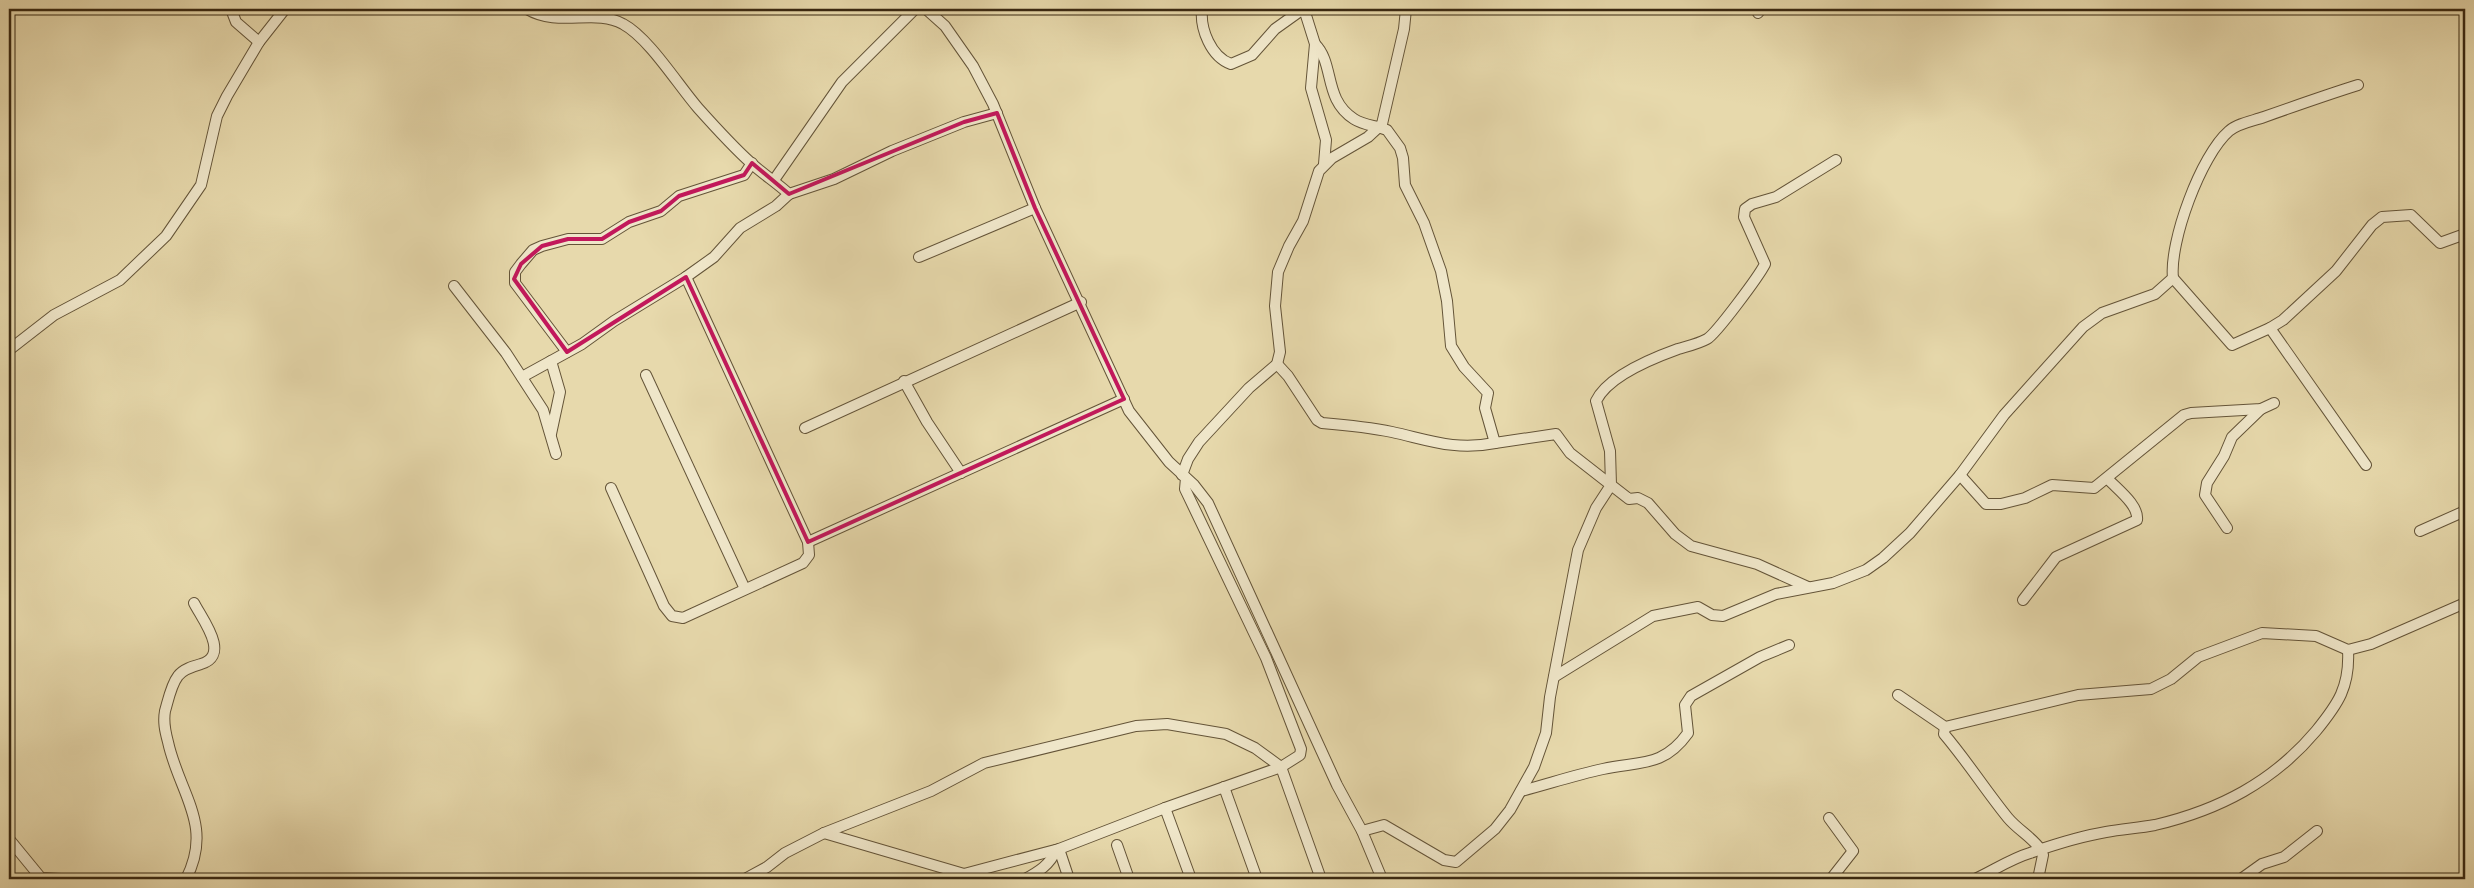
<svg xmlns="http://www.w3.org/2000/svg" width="2474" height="888" viewBox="0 0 2474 888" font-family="'Old Standard TT',serif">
<rect width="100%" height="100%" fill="#e7d9ac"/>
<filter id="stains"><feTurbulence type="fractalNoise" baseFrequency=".004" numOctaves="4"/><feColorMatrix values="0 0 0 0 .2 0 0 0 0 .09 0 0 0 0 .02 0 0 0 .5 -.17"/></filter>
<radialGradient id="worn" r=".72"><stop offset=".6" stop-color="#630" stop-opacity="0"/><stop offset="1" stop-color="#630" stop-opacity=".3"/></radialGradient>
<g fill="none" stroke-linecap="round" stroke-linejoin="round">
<g stroke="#645438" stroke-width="12">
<g id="minor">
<path d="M231,9L236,22L259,42"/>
<path d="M527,9C559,28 595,8 623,24C649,38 678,85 698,108C715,127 732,146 751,163C763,174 777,183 789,194L834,179L892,151L964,122L997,113"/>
<path d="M926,9L945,26L973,66L993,104L1035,208L1129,411L1169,462L1194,485L1208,503L1337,785L1362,831L1382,879"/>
<path d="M1202,9C1200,29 1211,57 1231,64L1252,55L1275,29L1303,9"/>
<path d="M1304,9L1315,44L1311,88L1326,140L1324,164"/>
<path d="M1758,13L1761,9"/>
<path d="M1315,44C1335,64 1323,99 1354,119C1365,126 1376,125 1387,130L1400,148L1403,158L1405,185L1424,223L1441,271L1447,301L1451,346L1464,367L1488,393L1485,408L1495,443L1556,434L1570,453L1611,485L1596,508L1578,550L1550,697L1546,733L1534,767L1510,810L1495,829L1456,862L1444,860L1384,825L1362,831"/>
<path d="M774,180L842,82L915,9"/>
<path d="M919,257L1035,208"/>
<path d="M2173,278L2232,345L2270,328"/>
<path d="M454,286L506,353L543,410L556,454"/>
<path d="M9,350L54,315L120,280L166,236L201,185L217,116L227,96L259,42L285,9"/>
<path d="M567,352L515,283V272L521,264L533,250L542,246L568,239H602L629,222L661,211L679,196L744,175L752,163"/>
<path d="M1277,364L1288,376L1317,420L1322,423C1346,425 1368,427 1392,432C1429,440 1455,451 1495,443"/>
<path d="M646,375L745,589"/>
<path d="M522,377L582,344L614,321L686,277L714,257L740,228L776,206L789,194"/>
<path d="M904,381L927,422L961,473"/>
<path d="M805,428L1081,302"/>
<path d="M551,434L560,392L551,361"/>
<path d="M2366,465L2270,328L2283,320L2336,271L2372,225L2382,217L2411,215L2440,243L2465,234"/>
<path d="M1182,475L1188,459L1199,442L1249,388L1277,364L1280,352L1275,306L1278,272L1289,246L1303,221L1319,171L1332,158L1368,137L1382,124L1404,29L1406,9"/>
<path d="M1960,475L1986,504H2001L2025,498L2052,485L2094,488L2184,415L2191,413L2261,409L2274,403"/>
<path d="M611,488L664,606L672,616L683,618L803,563L809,555L808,542L686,277"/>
<path d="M2227,528L2205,495L2207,483L2224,456L2232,437L2261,409"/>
<path d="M2420,531L2465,511"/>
<path d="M808,542L1124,399"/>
<path d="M1808,587L1757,564L1691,546L1675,534L1648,503L1638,498L1629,499L1611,485L1610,451L1596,401C1608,376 1653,358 1678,349C1688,346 1698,344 1707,339C1716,334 1759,276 1765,264L1744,217L1745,209L1752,204L1776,197L1836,160"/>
<path d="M2023,600L2056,557L2137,520C2139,505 2117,489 2108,479"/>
<path d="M1554,677L1653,616L1698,607L1712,615L1723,616L1776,594L1833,583L1866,570L1883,558L1910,533L1960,475L2004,415L2083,327L2102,313L2155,294L2173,278C2169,242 2201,155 2229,131C2238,123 2253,121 2264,117C2295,106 2326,95 2358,85"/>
<path d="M1898,695L1945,727L2078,695L2151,689L2171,679L2198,657L2262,633L2316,636L2348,650L2371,644L2465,603"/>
<path d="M1945,727L1944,734C1967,761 1986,791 2008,818C2018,830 2032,837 2041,850L2043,855L2038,879"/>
<path d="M1224,787L1257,879"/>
<path d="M1521,791C1548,784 1575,775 1603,769C1639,761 1663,768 1688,733L1685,705L1691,696L1760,657L1789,645"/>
<path d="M1165,808L1191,879"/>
<path d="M1829,818L1853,851L1831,879"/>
<path d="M824,833L964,874L1059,849L1165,808L1281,767L1300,755L1301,749L1266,658L1185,489L1186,478"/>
<path d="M9,839L41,878L61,879"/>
<path d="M1117,845L1129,879"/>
<path d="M1059,849L1069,879"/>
<path d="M186,879C214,825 179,793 168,742C165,731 163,722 165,711C168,701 171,685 178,676C183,669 194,666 201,664C231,655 202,619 194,603"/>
<path d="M745,879L767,867L785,853L824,833L931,791L984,763L1136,726L1167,724L1226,734L1255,748L1281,767L1321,879"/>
<path d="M1025,879C1038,872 1050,865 1056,850"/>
<path d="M1975,879C1993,871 2010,859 2030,853C2053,845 2082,836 2106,832C2122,829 2139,828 2155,825C2219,810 2273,782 2316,731C2338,704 2350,687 2348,650"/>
<path d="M2241,879L2262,864L2284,857L2317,831"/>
</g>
</g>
<use href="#minor" stroke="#efe6c9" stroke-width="10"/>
</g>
<path fill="none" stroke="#c2185b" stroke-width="4" stroke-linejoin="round" d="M997,113L1035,208L1124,399L808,542L686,277L567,352L514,279L521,264L542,246L568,239H602L629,222L661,211L679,196L744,175L752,163L789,194L964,122Z"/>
<rect width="2474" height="888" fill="none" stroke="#e7d9ac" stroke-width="30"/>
<rect x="10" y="10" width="2454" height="868" fill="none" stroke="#392811" stroke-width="2.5"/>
<rect x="15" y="15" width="2444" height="858" fill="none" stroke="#392811"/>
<rect width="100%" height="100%" filter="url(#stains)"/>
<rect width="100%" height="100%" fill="url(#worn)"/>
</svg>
